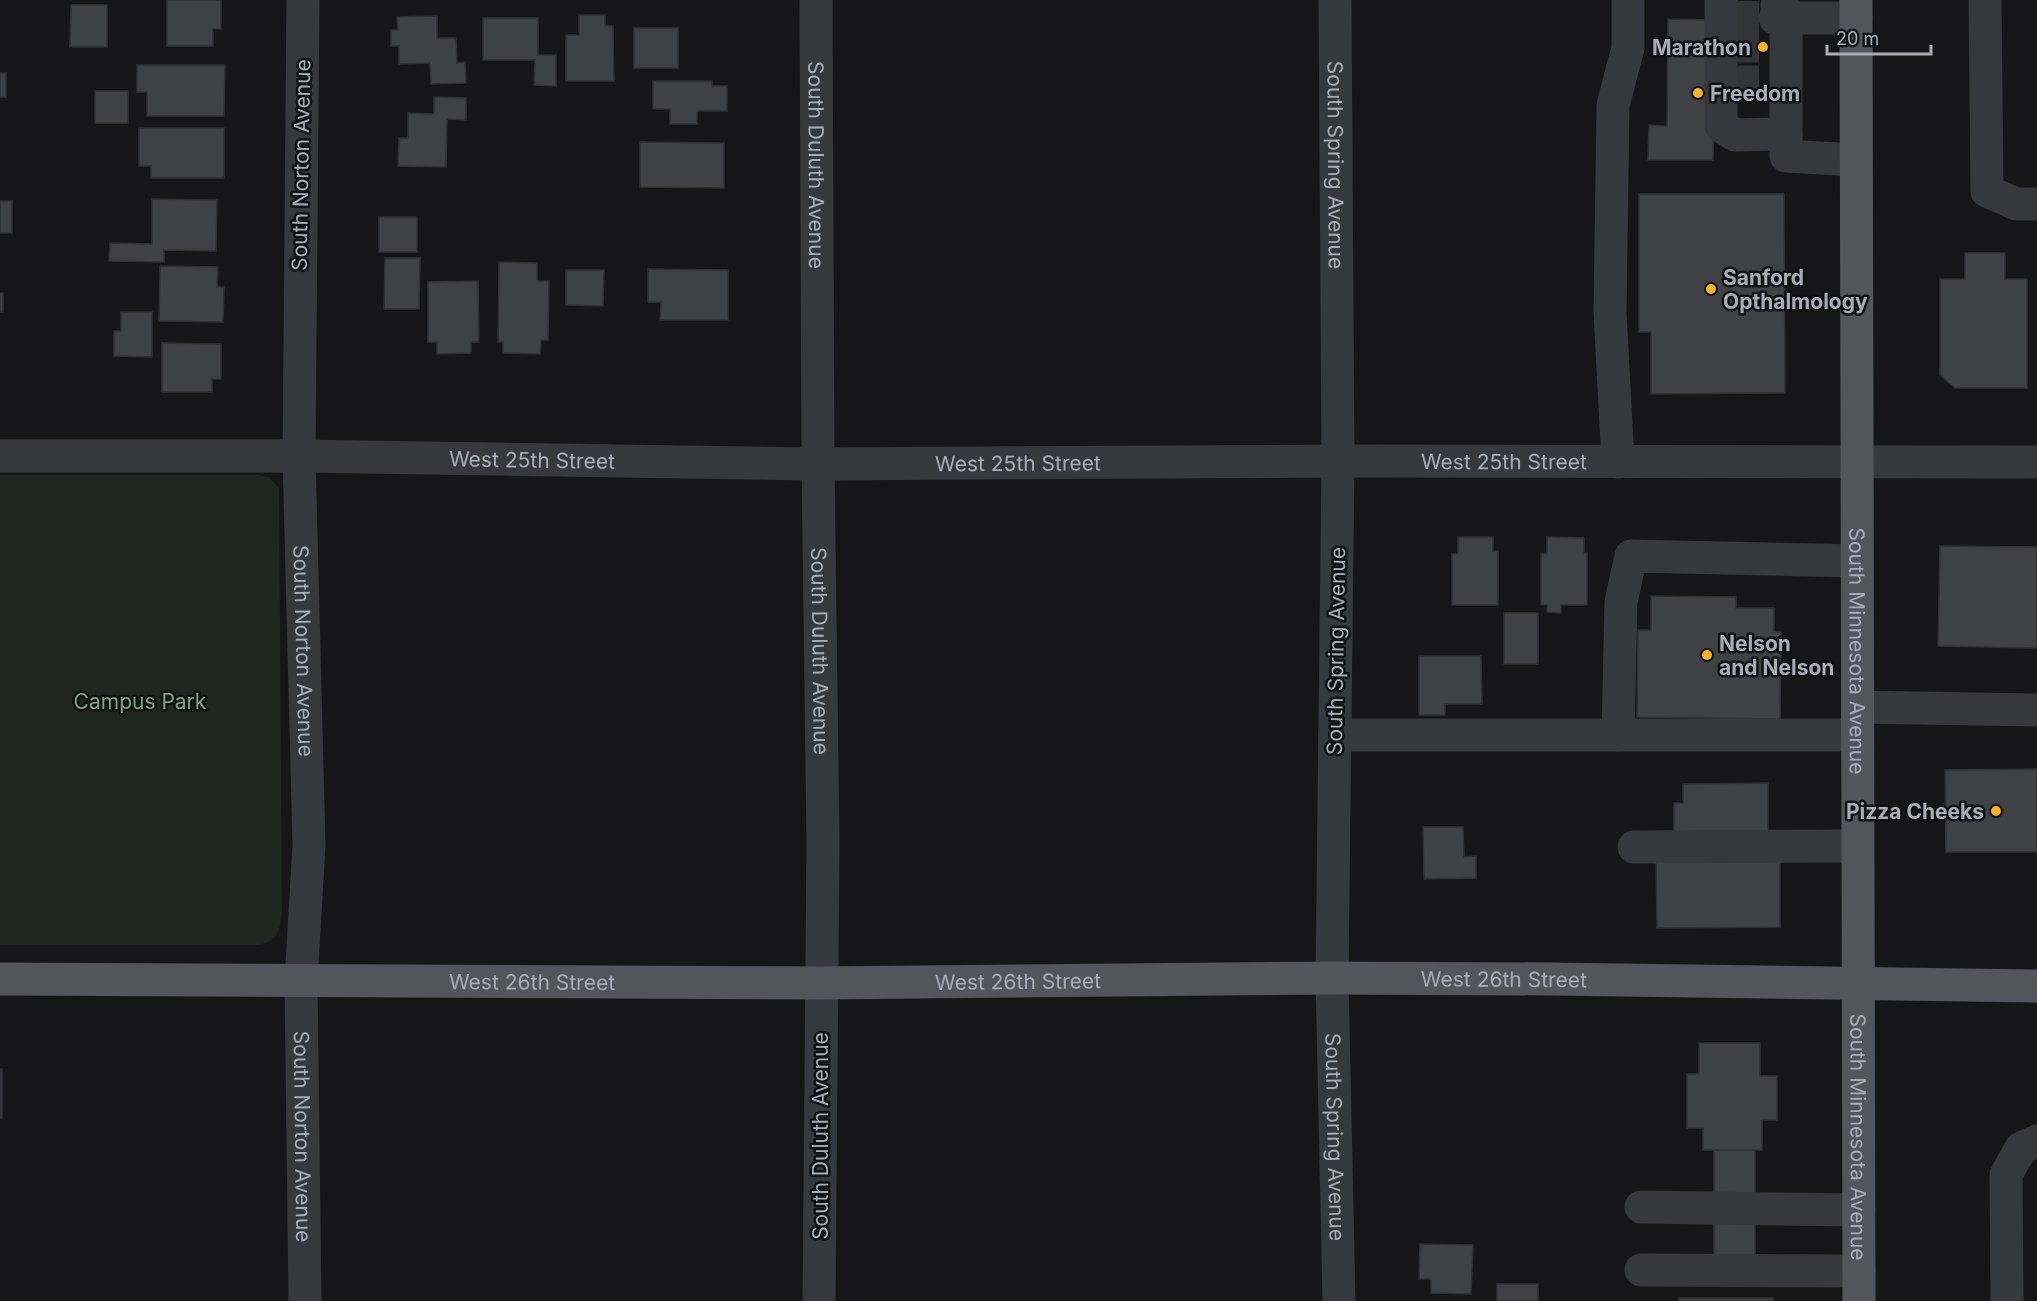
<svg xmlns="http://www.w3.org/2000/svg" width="2037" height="1301" viewBox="0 0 2037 1301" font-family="Inter,sans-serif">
  <rect width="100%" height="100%" fill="#161618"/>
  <path fill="#1e261f" d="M 0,475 L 258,475 L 269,477 L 279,488 L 282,915 C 279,934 276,942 256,945 L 0,945 Z"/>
  <path fill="#404145" stroke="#303034" stroke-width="1.5" d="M 167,0 L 221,0 L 221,29 L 213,29 L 213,46 L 167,46 Z
    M 71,5 L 107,5 L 107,47 L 70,47 Z
    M 579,15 L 605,15 L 605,26 L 613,26 L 614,81 L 566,81 L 566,35 L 579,35 Z
    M 437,16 L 437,38 L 456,38 L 457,63 L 465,62 L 466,83 L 431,84 L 430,63 L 399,64 L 399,46 L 391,46 L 391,30 L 398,30 L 397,17 Z
    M 483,18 L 538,18 L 538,55 L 556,55 L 556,86 L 534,85 L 535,60 L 483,60 Z
    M 1668,19 L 1715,20 L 1713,160 L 1648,160 L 1649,125 L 1667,126 Z
    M 634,28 L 678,28 L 678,68 L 634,68 Z
    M 137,65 L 225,65 L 224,116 L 147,116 L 147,92 L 137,92 Z
    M 0,73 L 6,73 L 6,97 L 0,97 Z
    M 653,81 L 712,81 L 712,86 L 727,86 L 727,111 L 697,111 L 697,124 L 670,124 L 670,109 L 653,109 Z
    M 95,91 L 128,91 L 128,123 L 95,123 Z
    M 434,97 L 466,98 L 466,120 L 447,119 L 446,167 L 398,166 L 399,138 L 408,138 L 408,113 L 434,114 Z
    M 139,128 L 224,128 L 224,178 L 151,178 L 151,166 L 139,166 Z
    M 640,142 L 724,143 L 724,188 L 640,187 Z
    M 1639,194 L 1784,194 L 1785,393 L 1651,394 L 1651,332 L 1639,332 Z
    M 152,199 L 217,200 L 216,251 L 164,250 L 164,262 L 109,261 L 110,243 L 152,244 Z
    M 0,201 L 12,201 L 12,233 L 0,233 Z
    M 379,217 L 417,217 L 417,252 L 379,252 Z
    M 1965,253 L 2005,253 L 2005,279 L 2027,279 L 2027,388 L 1955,388 L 1940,375 L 1940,279 L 1965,279 Z
    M 385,258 L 420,258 L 419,309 L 384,309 Z
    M 499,262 L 537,263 L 537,281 L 549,281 L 548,340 L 541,340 L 540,354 L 503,353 L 503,342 L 498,342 Z
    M 160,266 L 218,267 L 217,287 L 224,287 L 223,322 L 159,321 Z
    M 648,269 L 728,270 L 728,320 L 660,320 L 661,302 L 648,302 Z
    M 566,270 L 604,270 L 603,306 L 566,305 Z
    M 478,281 L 479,342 L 471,342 L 471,353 L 437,354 L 437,342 L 428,342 L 428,282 Z
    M 0,293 L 3,293 L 3,312 L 0,312 Z
    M 121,312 L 152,312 L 152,357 L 114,356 L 114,331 L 121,331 Z
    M 162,343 L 221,344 L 221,379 L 212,379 L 212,392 L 162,392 Z
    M 1458,537 L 1493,537 L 1493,551 L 1498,551 L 1498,605 L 1452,605 L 1452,554 L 1458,554 Z
    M 1547,537 L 1584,538 L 1584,553 L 1587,553 L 1587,605 L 1561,605 L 1561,613 L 1547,612 L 1547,605 L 1541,605 L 1541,554 L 1547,554 Z
    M 1940,546 L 2037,547 L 2037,648 L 1938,646 Z
    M 1651,596 L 1736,597 L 1736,608 L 1774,608 L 1774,632 L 1781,632 L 1780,719 L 1637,717 L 1638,630 L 1651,630 Z
    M 1504,613 L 1538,613 L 1538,664 L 1504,664 Z
    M 1419,656 L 1481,656 L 1482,704 L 1445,704 L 1445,715 L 1419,715 Z
    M 2037,769 L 2037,852 L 1946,852 L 1945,770 Z
    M 1768,783 L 1768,835 L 1674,835 L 1674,803 L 1683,803 L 1683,784 Z
    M 1423,827 L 1463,827 L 1464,857 L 1476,856 L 1476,878 L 1424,879 Z
    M 1780,855 L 1780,927 L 1657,928 L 1656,856 Z
    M 1699,1043 L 1760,1043 L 1760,1076 L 1777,1076 L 1777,1120 L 1762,1120 L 1762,1150 L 1703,1150 L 1703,1128 L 1687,1128 L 1687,1074 L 1699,1074 Z
    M 0,1069 L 2,1069 L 2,1118 L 0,1118 Z
    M 1714,1150 L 1755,1150 L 1755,1256 L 1714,1256 Z
    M 1420,1244 L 1473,1245 L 1471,1294 L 1431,1293 L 1431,1279 L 1419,1279 Z
    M 1497,1284 L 1538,1284 L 1538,1301 L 1497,1301 Z
    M 1679,1298 L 1773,1298 L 1773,1301 L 1679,1301 Z"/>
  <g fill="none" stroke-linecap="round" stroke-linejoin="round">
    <path stroke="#333438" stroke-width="33" stroke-dasharray="33 16" stroke-linecap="butt" d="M 1726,17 L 1775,18
      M 1726,46 L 1775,46
      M 1726,82 L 1777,82"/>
    <g stroke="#37383d" stroke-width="33">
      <path id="s1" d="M 303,0 L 299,456 L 309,845 L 301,981 L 305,1301"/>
      <path id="s2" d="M 816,0 L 818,464 L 823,843 L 819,1301"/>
      <path id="s3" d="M 1335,0 L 1338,461 L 1332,978 L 1339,1301"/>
      <path d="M 1721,0 L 1721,126 L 1735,135 L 1786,134"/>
      <path d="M 1985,0 L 1987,191 L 2016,204 L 2037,204"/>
      <path d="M 1777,6 L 1786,12 L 1786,156 L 1856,160"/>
      <path d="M 1775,18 L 1856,18"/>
      <path id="s4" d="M 0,456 L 299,456 L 818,464 L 1338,461 L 2037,462"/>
      <path d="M 1618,462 L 1610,312 L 1613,105 L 1628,48 L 1628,0"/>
      <path d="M 1858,707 L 2037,710"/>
      <path d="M 1335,735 L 1857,735"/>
      <path d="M 1618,735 L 1621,602 L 1631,556 L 1857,561"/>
      <path d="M 1634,847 L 1857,846"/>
      <path d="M 1641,1207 L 1859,1210"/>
      <path d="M 1641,1270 L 1859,1271"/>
      <path d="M 2007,1301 L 2006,1175 L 2021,1148 L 2037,1141"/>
    </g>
    <g stroke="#52555c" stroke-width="33">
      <path id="s5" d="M 1856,0 L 1859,1301"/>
      <path id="s6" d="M 0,979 L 821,983 L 1332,978 L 1552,979 L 2037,986"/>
    </g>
  </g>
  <g fill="#f6b230" stroke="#111113" stroke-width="2">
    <circle cx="1763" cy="47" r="6"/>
    <circle cx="1698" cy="93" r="6"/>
    <circle cx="1711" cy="289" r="6"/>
    <circle cx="1707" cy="655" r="6"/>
    <circle cx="1996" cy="811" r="6"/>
  </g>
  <g text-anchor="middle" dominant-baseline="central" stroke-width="5" stroke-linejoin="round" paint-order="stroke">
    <g font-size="21" font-weight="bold" fill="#a7acb8" stroke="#111113" text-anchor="start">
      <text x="1751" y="47" text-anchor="end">Marathon</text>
      <text x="1710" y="93">Freedom</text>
      <text x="1723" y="277">Sanford<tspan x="1723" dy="24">Opthalmology</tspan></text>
      <text x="1719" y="643">Nelson<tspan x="1719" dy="24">and Nelson</tspan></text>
      <text x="1984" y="811" text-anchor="end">Pizza Cheeks</text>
    </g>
    <g font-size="21" fill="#a7acb8" stroke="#111113">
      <text transform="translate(301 165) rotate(-89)">South Norton Avenue</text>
      <text stroke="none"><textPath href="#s2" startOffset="165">South Duluth Avenue</textPath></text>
      <text stroke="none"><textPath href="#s3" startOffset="165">South Spring Avenue</textPath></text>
      <text stroke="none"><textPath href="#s4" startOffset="532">West 25th Street</textPath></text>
      <text stroke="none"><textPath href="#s4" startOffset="1504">West 25th Street</textPath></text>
      <text stroke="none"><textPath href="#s4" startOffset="1018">West 25th Street</textPath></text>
      <text stroke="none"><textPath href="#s1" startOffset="651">South Norton Avenue</textPath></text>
      <text stroke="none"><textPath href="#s2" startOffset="651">South Duluth Avenue</textPath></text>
      <text transform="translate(1336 651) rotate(-89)">South Spring Avenue</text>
      <text stroke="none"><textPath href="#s5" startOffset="651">South Minnesota Avenue</textPath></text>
      <text stroke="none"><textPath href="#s6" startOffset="1504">West 26th Street</textPath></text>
      <text stroke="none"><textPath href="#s6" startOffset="1018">West 26th Street</textPath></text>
      <text stroke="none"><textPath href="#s6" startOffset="532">West 26th Street</textPath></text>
      <text stroke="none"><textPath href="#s1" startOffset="1137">South Norton Avenue</textPath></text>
      <text transform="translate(820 1136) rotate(-90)">South Duluth Avenue</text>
      <text stroke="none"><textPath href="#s3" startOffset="1137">South Spring Avenue</textPath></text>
      <text stroke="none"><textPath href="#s5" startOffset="1137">South Minnesota Avenue</textPath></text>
    </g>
    <g font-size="21" fill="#7ea380" stroke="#111113">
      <text x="140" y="701">Campus Park</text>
    </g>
  </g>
  <path d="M1827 45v9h104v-9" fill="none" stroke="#a7acb8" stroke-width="3"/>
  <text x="1836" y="45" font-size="18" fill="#a7acb8" stroke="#111113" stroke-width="4.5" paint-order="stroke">20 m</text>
</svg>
